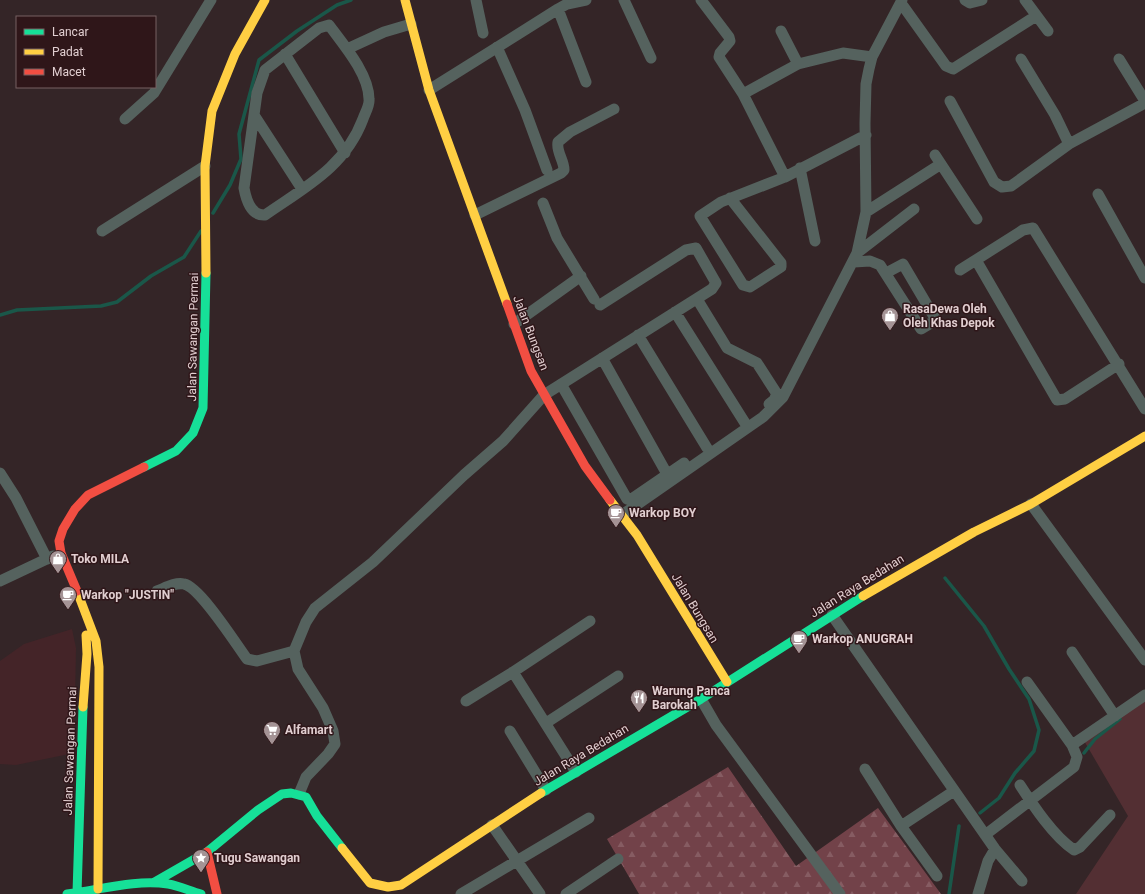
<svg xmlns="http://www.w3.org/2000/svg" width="1145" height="894" viewBox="0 0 1145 894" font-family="Roboto,sans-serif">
  <defs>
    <pattern id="forest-firs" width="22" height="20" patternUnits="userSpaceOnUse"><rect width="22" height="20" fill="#724249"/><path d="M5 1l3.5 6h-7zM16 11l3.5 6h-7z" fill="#865c62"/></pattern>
  </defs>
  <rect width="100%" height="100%" fill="#342527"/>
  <path fill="#442428" d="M 72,629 L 76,648 L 74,753 L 16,765 L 0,764 L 0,661 L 24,644 Z"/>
  <path fill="#532f33" d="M 1145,691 L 1145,894 L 1076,894 L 1128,816 L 1083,739 Z"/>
  <path fill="url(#forest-firs)" d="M 728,767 L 796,866 L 878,808 L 941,894 L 639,894 L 607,839 Z"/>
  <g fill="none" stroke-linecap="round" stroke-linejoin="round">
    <path stroke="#1a5749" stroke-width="3.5" d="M 213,213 L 230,185 L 241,159 L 239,134 L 259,60 L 297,31 L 337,5 L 351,0
      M 0,315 L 17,310 L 101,306 L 117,302 L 151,276 L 184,257 L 201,231
      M 945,578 L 984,626 L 1009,669 L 1029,699 L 1039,730 L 1034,751 L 1015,773 L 999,798 L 980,813
      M 1084,753 L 1095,739 L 1120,719
      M 949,894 L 959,826"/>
    <path stroke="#55625e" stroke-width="11" d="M 476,0 L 483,33
      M 624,0 L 651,58
      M 701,0 L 729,37 L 730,41 L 720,53 L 719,57 L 743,94
      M 965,0 L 970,3 L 982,0
      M 1025,0 L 1048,31
      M 901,3 L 946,66 L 953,69 L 1036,16
      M 558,9 L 586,82
      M 329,25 C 343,44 369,74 369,99 C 370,105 365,113 363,119 C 345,167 305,187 265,215 C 251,216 246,199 244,188 L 257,93 L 265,70 L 319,28 Z
      M 781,31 L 798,64
      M 497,47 L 525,110 L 547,170
      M 347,49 L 384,32 L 411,24
      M 285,54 L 345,153
      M 1021,59 L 1055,115 L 1069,144 L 1145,103
      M 1119,59 L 1145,101
      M 429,90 L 558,9 L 567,4 L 586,0
      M 950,101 L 994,182 L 1002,187 L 1011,186 L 1069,144
      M 254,115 L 302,189
      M 125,119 L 154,93 L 211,0
      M 935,155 L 977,219
      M 800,168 L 815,241
      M 785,177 L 743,94 L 798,64 L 843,53 L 872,57
      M 1098,194 L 1145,278
      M 730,198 L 781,263 L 781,267 L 750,287 L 743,285 L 700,216 L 721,202 L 785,177 L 866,135
      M 543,203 L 557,238 L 594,299
      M 866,212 L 941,164
      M 475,215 L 561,173 L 564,170 C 564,160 556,152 558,142 L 570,132 L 614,109
      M 102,231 L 205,166
      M 857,253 L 914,209
      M 976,260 L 1057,400 L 1065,399 L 1119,364
      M 854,262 L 870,261 L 880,265 L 921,329 L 936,320 L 903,264 L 886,273
      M 960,270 L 1023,230 L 1033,228 L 1145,409
      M 697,299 L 727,348 L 757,363 L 777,394 L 774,400 L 769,404
      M 675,312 L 745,423
      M 514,324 L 581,276
      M 638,335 L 707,448
      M 602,358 L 667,474
      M 561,384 L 627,499 L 630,500 L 684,463
      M 0,473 L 16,498 L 47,559
      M 1031,504 L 1145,660
      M 622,515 L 763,417 L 783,397 L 857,253 L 866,212 L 865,123 L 866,84 L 869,69 L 872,57 L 902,0
      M 0,581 L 53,556
      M 157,591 C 165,588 175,582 184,584 C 200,587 236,644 247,659 L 257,661 L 294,651
      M 832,615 L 995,849 L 1022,881
      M 1072,652 L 1115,716
      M 701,699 L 716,725 L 840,894
      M 466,701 L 513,672
      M 546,723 L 618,676
      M 510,731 L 546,790
      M 1072,745 L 1145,695
      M 865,769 L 901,826 L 937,876
      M 576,772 L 513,672 L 590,621
      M 1020,785 C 1033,805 1053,836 1074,850 L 1080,847 L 1110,815
      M 299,794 L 306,777 L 328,754 L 335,744 L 333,731 L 323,708 L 298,669 L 294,651 L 306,622 L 315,608 L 373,562 L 464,475 L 503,441 L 544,395 L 712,289 L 716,283 L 696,248 L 686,250 L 600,305
      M 492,825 L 540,894
      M 901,826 L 954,791
      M 985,835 L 1074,767 L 1077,757 L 1072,745 L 1027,682
      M 461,894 L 589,818
      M 566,894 L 618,859
      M 978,894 L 988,861 L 995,849"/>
    <path stroke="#16e098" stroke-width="9" d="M 144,467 L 176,451 L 193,433 L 203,408 L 206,273
      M 541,793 L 701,699 L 863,596
      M 153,883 L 207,852 L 258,810 L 282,794 L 291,793 L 306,797 L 317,816 L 342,848
      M 77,893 L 83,707
      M 67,894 C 100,890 135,879 168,884 C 180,886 190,891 201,894"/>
    <path stroke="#ffcf43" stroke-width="9" d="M 405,0 L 429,90 L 507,304
      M 206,273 L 205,166 L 212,111 L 235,54 L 265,0
      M 610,500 L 637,535 L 727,682
      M 77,591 L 96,641 L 99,667 L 98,889
      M 863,596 L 974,532 L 1031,504 L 1145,436
      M 83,707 L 87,654 L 86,635
      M 342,848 L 370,883 L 388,887 L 401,885 L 541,793"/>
    <path stroke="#f24e42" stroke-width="9" d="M 507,304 L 531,371 L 585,466 L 610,500
      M 77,591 L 61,553 L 59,541 L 63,529 L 75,509 L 88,495 L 144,467
      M 207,852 L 217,894"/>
  </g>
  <defs>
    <symbol id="shop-pin" viewBox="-11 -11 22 30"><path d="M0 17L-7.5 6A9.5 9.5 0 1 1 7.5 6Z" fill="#a49395" stroke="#2f1619"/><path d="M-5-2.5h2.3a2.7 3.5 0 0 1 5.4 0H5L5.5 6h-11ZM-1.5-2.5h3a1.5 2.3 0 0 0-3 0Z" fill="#fff"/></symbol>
    <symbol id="cafe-pin" viewBox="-11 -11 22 30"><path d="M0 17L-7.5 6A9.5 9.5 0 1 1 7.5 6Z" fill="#a49395" stroke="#2f1619"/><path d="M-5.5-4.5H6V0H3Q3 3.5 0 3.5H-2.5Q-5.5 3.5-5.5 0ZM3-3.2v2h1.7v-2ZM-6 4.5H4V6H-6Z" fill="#fff"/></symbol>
    <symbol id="restaurant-pin" viewBox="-11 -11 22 30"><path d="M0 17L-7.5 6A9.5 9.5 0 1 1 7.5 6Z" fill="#a49395" stroke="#2f1619"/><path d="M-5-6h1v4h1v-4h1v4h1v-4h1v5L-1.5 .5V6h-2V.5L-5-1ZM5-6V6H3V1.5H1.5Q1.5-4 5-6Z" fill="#fff"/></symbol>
    <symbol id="supermarket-pin" viewBox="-11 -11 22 30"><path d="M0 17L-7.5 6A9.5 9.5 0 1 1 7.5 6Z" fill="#a49395" stroke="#2f1619"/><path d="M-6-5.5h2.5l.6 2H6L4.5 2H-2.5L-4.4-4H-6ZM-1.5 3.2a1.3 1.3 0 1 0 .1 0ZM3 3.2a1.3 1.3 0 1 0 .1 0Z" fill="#fff"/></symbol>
    <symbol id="sight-pin" viewBox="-11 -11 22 30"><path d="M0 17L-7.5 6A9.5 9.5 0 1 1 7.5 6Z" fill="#a49395" stroke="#2f1619"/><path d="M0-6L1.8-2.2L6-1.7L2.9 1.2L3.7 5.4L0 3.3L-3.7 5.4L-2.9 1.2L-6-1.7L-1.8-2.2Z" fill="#fff"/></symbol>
  </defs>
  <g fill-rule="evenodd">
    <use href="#shop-pin" x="880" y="306" width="20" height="27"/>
    <use href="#cafe-pin" x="606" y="503" width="20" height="27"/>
    <use href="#shop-pin" x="48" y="549" width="20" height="27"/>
    <use href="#cafe-pin" x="58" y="585" width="20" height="27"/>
    <use href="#cafe-pin" x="789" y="629" width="20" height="27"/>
    <use href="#restaurant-pin" x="629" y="688" width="20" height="27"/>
    <use href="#supermarket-pin" x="262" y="720" width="20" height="27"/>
    <use href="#sight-pin" x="191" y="848" width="20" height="27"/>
  </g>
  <g text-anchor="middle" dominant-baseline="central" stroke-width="3" stroke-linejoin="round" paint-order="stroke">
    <g font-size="12" font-weight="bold" fill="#e1ced0" stroke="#2f1619" text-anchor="start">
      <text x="903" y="309">RasaDewa Oleh<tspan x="903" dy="14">Oleh Khas Depok</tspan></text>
      <text x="629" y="513">Warkop BOY</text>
      <text x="71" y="559">Toko MILA</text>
      <text x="81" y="595">Warkop "JUSTIN"</text>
      <text x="812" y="639">Warkop ANUGRAH</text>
      <text x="652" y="691">Warung Panca<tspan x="652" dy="14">Barokah</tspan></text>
      <text x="285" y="730">Alfamart</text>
      <text x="214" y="858">Tugu Sawangan</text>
    </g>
    <g font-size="12" fill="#e1ced0" stroke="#2f1619">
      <text transform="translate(531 333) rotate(69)">Jalan Bungsan</text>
      <text transform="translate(193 337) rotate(-89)">Jalan Sawangan Permai</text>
      <text transform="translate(857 586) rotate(-32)">Jalan Raya Bedahan</text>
      <text transform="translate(695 608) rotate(59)">Jalan Bungsan</text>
      <text transform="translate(70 751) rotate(-88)">Jalan Sawangan Permai</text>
      <text transform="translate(581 755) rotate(-31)">Jalan Raya Bedahan</text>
    </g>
  </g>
  <rect x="16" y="16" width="140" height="72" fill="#2f1619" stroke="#766062"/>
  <rect x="24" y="29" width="20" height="6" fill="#16e098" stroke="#766062"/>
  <text x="52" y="36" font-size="12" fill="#e1ced0">Lancar</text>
  <rect x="24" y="49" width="20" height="6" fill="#ffcf43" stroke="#766062"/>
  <text x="52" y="56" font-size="12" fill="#e1ced0">Padat</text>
  <rect x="24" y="69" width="20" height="6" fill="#f24e42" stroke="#766062"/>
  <text x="52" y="76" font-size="12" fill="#e1ced0">Macet</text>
</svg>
